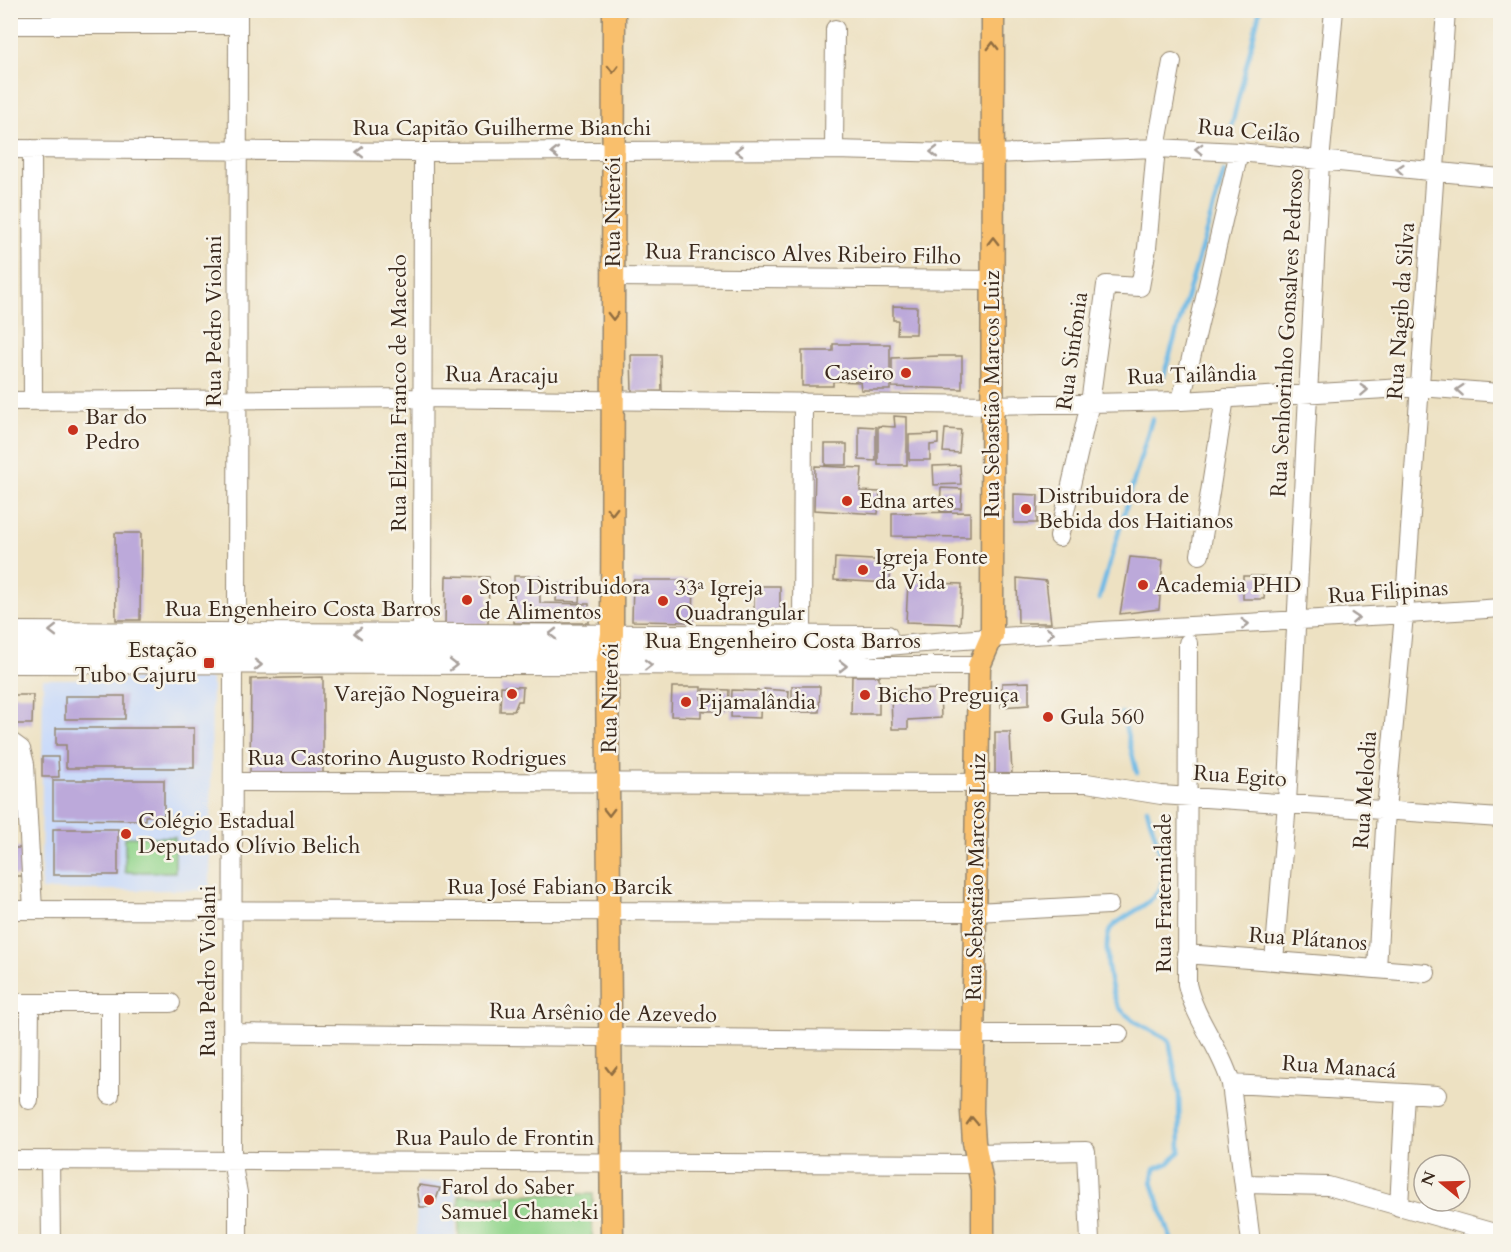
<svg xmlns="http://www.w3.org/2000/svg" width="1511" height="1252" viewBox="0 0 1511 1252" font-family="Cardo,serif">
  <rect width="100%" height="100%" fill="#f7f3e8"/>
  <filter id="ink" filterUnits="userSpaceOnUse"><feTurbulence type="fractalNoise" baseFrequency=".0167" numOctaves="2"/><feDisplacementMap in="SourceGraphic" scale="12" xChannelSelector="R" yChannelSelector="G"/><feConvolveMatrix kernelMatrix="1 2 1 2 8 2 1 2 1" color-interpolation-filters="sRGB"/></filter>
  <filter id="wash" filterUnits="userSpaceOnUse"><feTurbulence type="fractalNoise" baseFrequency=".008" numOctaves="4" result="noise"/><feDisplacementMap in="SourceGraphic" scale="24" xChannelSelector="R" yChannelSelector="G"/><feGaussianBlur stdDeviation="1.35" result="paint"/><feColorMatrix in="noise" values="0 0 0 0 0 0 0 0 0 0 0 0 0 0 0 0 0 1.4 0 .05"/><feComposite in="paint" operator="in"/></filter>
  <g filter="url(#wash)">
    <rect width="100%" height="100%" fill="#ede1c2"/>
    <path fill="#cbdbf9" d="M 43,679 L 212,679 L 210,890 L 41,890 Z
      M 457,1182 L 456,1241 L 416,1242 L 417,1183 Z"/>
    <path fill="#93d68d" stroke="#678056" stroke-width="1.5" d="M 125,837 L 175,837 L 175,872 L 125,872 Z
      M 593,1194 L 592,1241 L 459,1241 L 459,1195 Z"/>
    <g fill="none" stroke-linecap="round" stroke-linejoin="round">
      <path stroke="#6cb9e6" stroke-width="4.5" d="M 1229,136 L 1260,10
        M 1162,381 L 1224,172
        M 1099,599 L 1152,419
        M 1122,713 L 1137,773
        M 1147,809 C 1152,828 1168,867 1161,886 C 1154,904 1126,914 1112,927 C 1101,938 1110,995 1119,1007 C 1130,1022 1154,1031 1169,1040 L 1179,1093 L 1180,1151 L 1169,1163 L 1155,1169 L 1152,1182 L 1172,1242"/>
    </g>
    <g id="blocks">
      <path fill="#bca9da" d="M 893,306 L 917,307 L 916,334 L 897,334 L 898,320 L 893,320 Z
        M 833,344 L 890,344 L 890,390 L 861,390 L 860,382 L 833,381 L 833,386 L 802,386 L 802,351 L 833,351 Z
        M 631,355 L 661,355 L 662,391 L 632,392 Z
        M 939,356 L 962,356 L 962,389 L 892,387 L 892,358 Z
        M 894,416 L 907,417 L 907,465 L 878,465 L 878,426 L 895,427 Z
        M 859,426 L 876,427 L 876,461 L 859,460 Z
        M 945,429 L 961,430 L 959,453 L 943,452 Z
        M 938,434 L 938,444 L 930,445 L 930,460 L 909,460 L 909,435 Z
        M 825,444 L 847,444 L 847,465 L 825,465 Z
        M 960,465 L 961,484 L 934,485 L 933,466 Z
        M 815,466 L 862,468 L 860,491 L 880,492 L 878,514 L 814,510 Z
        M 941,488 L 962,489 L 961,508 L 951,508 L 951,512 L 940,511 Z
        M 1014,494 L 1038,495 L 1037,523 L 1014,523 Z
        M 970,512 L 970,537 L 892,536 L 892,513 Z
        M 115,533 L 141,533 L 140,620 L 116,620 Z
        M 1130,557 L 1163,560 L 1159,609 L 1120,614 Z
        M 835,558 L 891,561 L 890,583 L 834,580 Z
        M 446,576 L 489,577 L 488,624 L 445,624 Z
        M 514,576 L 540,576 L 540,603 L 589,604 L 589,623 L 514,623 Z
        M 1243,576 L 1266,576 L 1264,599 L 1243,599 Z
        M 1017,578 L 1046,581 L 1051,623 L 1018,623 Z
        M 633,580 L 694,580 L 693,622 L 632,621 Z
        M 908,582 L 962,584 L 960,624 L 906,622 Z
        M 557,584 L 581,585 L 580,602 L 556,601 Z
        M 754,586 L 780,586 L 780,617 L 754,617 Z
        M 852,676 L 879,676 L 879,714 L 851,714 Z
        M 323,677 L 323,775 L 250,773 L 251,679 Z
        M 1029,682 L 1029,705 L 1001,707 L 1002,683 Z
        M 501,686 L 523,687 L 522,701 L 518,701 L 514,711 L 500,711 Z
        M 792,686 L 820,686 L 819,712 L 792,712 Z
        M 672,687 L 701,687 L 701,717 L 671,716 Z
        M 703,689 L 729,690 L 728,711 L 703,711 Z
        M 764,689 L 789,691 L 788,710 L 762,708 Z
        M 940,689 L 941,718 L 908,720 L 908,729 L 892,729 L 891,691 Z
        M 732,690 L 761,691 L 760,718 L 731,717 Z
        M 10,695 L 33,695 L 32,724 L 10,724 Z
        M 65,696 L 125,696 L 125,719 L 65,719 Z
        M 56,728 L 194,728 L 194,768 L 66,768 L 66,745 L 56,745 Z
        M 995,732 L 1010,732 L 1012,775 L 995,775 Z
        M 42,757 L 58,757 L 59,777 L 42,777 Z
        M 53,780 L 164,780 L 164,815 L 145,816 L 145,820 L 53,819 Z
        M 53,829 L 118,829 L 118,875 L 53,875 Z
        M 10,848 L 23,848 L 22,876 L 10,876 Z
        M 419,1185 L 440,1188 L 435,1203 L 428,1207 L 420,1207 L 417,1188 Z"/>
    </g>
  </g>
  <g filter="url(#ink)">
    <use href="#blocks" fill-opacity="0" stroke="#948670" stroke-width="1.5"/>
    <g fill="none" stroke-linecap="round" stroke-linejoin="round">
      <defs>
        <path id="minor" d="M 10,25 L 238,25
          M 10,149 L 423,152 L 834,150 L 993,154 L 1156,148 L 1239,152 L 1500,178
          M 32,149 L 33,401
          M 834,150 L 835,29
          M 613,277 L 993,280
          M 10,401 L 423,398 L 992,405 L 1181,401 L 1420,387 L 1500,393
          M 1181,401 L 1239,152
          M 1059,537 L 1090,403 L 1106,285 L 1140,287 L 1147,248 L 1156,148 L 1172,62
          M 1200,555 L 1225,398
          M 10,631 L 888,635
          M 237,632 L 238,10
          M 422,633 L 423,152
          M 802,635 L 803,402
          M 1188,643 L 1187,984 C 1195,1020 1221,1048 1231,1084 L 1251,1242
          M 10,647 L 854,649 C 1069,629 1285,623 1500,608
          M 10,664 L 979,666
          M 233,664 L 232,1161 L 238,1193 L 238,1242
          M 10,741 L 21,749 L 25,764 L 33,910
          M 233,782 L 1087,783 L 1161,795 L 1500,818
          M 10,910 L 975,912 L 1109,905
          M 1186,954 L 1426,973
          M 1274,961 L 1287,803 L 1320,162 L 1334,10
          M 1377,969 L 1386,810 L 1404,615 L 1446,10
          M 10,1003 L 171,1003
          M 232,1033 L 973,1041
          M 973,1034 L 1119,1034
          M 1231,1084 L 1405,1093 L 1399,1207
          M 1405,1093 L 1437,1095
          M 110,1095 L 110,1003
          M 29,1100 L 30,1003
          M 976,1153 L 1086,1151 L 1090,1242
          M 10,1160 L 979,1164
          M 50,1160 L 51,1242
          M 1244,1184 L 1328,1186 L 1491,1232 L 1500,1239"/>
        <path id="major" d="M 612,1242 L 607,665 L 612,634 L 614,10
          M 983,1242 L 983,1189 L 974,1142 L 972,1112 L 979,666 L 992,636 L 993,10"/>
      </defs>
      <use href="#minor" stroke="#948670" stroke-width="20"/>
      <use href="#major" stroke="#948670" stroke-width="25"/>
      <use href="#minor" stroke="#fff" stroke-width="18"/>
      <use href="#major" stroke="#f9bf6c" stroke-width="22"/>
    </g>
    <defs><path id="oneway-chevron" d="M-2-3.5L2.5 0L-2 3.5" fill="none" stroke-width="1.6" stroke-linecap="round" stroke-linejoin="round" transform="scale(1.5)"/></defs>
    <g stroke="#906d41">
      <use href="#oneway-chevron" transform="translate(993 46) rotate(-90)"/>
      <use href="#oneway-chevron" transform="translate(613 69) rotate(90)"/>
      <use href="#oneway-chevron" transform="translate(993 241) rotate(-90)"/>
      <use href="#oneway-chevron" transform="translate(613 316) rotate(90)"/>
      <use href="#oneway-chevron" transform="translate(612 511) rotate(90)"/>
      <use href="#oneway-chevron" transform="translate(609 812) rotate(89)"/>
      <use href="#oneway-chevron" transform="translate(611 1070) rotate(90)"/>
      <use href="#oneway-chevron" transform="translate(972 1121) rotate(-92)"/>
    </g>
    <g stroke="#a79f9a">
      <use href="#oneway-chevron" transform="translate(1199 149) rotate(-178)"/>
      <use href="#oneway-chevron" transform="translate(739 151) rotate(179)"/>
      <use href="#oneway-chevron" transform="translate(360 152) rotate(-179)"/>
      <use href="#oneway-chevron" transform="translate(934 152) rotate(-179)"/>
      <use href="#oneway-chevron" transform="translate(555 153) rotate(-180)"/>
      <use href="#oneway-chevron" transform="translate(1400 169) rotate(-175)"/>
      <use href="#oneway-chevron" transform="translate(1364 390) rotate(-3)"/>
      <use href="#oneway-chevron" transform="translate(1460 390) rotate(-176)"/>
      <use href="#oneway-chevron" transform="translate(1355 618) rotate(-4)"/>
      <use href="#oneway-chevron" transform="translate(1245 624) rotate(-3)"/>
      <use href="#oneway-chevron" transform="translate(53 631) rotate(-180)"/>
      <use href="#oneway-chevron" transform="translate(358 633) rotate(-180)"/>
      <use href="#oneway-chevron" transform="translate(1050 633) rotate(-3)"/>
      <use href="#oneway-chevron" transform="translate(553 634) rotate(-180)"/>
      <use href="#oneway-chevron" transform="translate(258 665)"/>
      <use href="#oneway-chevron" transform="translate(453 665)"/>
      <use href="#oneway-chevron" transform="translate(648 665)"/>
      <use href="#oneway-chevron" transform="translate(843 666)"/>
    </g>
  </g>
  <g fill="#c8321e" stroke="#f7f3e8" stroke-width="2">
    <circle cx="906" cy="373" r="6"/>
    <circle cx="73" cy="430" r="6"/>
    <circle cx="847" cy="501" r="6"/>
    <circle cx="1026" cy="509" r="6"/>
    <circle cx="863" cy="570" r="6"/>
    <circle cx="1143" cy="585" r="6"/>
    <circle cx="467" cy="600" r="6"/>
    <circle cx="663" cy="601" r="6"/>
    <rect x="203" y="657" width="12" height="12" rx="3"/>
    <circle cx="512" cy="694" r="6"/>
    <circle cx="865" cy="695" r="6"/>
    <circle cx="686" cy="702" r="6"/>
    <circle cx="1048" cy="717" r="6"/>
    <circle cx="126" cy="834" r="6"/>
    <circle cx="429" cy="1200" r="6"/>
  </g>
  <g text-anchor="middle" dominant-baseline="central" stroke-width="5" stroke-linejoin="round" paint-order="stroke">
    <g font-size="22" fill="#3b2a1e" stroke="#f7f3e8">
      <text x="502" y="128">Rua Capitão Guilherme Bianchi</text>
      <text transform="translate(1249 131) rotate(5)">Rua Ceilão</text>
      <text transform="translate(613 212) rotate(-90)">Rua Niterói</text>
      <text transform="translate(803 254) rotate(1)">Rua Francisco Alves Ribeiro Filho</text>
      <text transform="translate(1401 311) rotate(-86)">Rua Nagib da Silva</text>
      <text transform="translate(214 321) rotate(-90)">Rua Pedro Violani</text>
      <text transform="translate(1287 333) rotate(-87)">Rua Senhorinho Gonsalves Pedroso</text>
      <text transform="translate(1072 351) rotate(-82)">Rua Sinfonia</text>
      <text transform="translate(502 375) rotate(1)">Rua Aracaju</text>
      <text transform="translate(1192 375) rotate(-2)">Rua Tailândia</text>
      <text transform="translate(399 393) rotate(-90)">Rua Elzina Franco de Macedo</text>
      <text transform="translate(992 394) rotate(-90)">Rua Sebastião Marcos Luiz</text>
      <text transform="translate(1388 592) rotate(-4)">Rua Filipinas</text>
      <text x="303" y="609">Rua Engenheiro Costa Barros</text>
      <text x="783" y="641">Rua Engenheiro Costa Barros</text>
      <text transform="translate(610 698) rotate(-89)">Rua Niterói</text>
      <text x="407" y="758">Rua Castorino Augusto Rodrigues</text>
      <text transform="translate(1240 776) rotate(4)">Rua Egito</text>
      <text transform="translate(1365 790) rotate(-86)">Rua Melodia</text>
      <text transform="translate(976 877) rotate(-89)">Rua Sebastião Marcos Luiz</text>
      <text x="560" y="887">Rua José Fabiano Barcik</text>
      <text transform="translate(1164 893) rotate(-90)">Rua Fraternidade</text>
      <text transform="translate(1308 939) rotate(4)">Rua Plátanos</text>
      <text transform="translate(208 971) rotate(-90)">Rua Pedro Violani</text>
      <text transform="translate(603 1013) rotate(1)">Rua Arsênio de Azevedo</text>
      <text transform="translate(1339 1067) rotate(4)">Rua Manacá</text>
      <text x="495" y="1138">Rua Paulo de Frontin</text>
    </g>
    <g font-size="22" fill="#3b2a1e" stroke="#f7f3e8" text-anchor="start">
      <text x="894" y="373" text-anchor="end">Caseiro</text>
      <text x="85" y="417">Bar do<tspan x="85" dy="25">Pedro</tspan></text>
      <text x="1038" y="496">Distribuidora de<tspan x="1038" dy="25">Bebida dos Haitianos</tspan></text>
      <text x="859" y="501">Edna artes</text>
      <text x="875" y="557">Igreja Fonte<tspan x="875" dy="25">da Vida</tspan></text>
      <text x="1155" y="585">Academia PHD</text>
      <text x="479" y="587">Stop Distribuidora<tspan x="479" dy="25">de Alimentos</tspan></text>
      <text x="675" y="588">33ª Igreja<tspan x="675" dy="25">Quadrangular</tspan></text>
      <text x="197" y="650" text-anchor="end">Estação<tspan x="197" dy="25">Tubo Cajuru</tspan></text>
      <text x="500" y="694" text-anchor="end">Varejão Nogueira</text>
      <text x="877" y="695">Bicho Preguiça</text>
      <text x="698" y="702">Pijamalândia</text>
      <text x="1060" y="717">Gula 560</text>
      <text x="138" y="821">Colégio Estadual<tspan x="138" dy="25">Deputado Olívio Belich</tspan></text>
      <text x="441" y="1187">Farol do Saber<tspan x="441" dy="25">Samuel Chameki</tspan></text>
    </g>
  </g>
  <rect width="1511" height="1252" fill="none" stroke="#f7f3e8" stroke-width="36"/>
  <g transform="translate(1442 1183) rotate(289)"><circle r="28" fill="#f7f3e8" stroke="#aca397" stroke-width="1.5"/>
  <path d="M0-4.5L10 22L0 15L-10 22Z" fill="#c8321e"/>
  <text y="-9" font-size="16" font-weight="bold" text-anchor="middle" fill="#3b2a1e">N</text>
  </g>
</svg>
